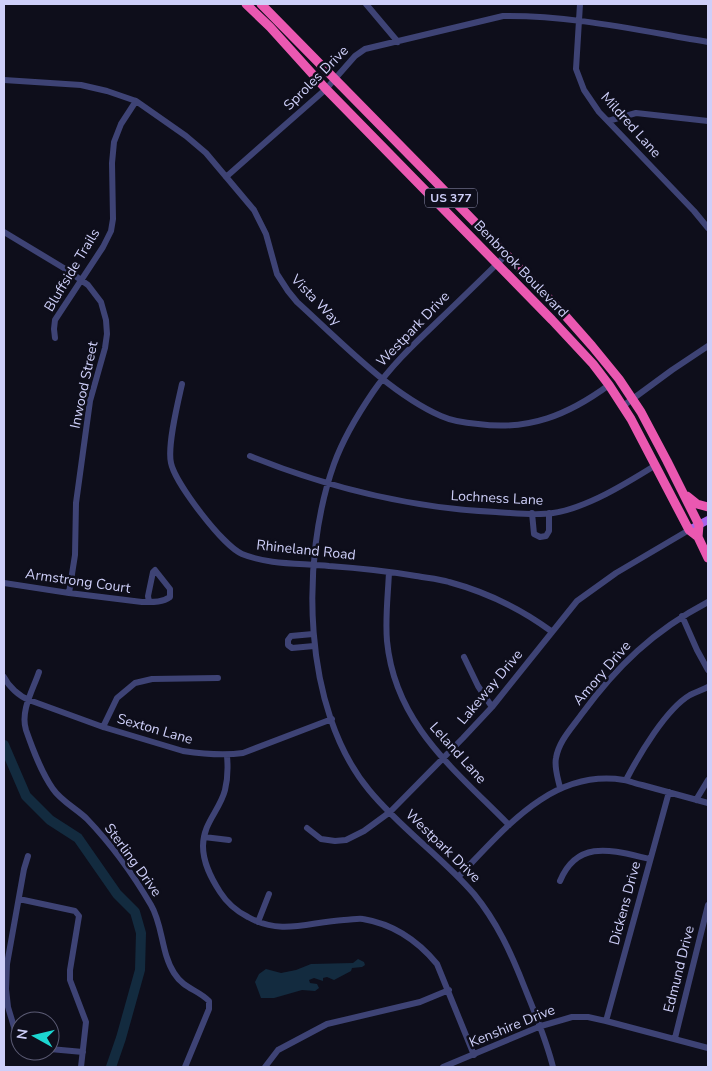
<svg xmlns="http://www.w3.org/2000/svg" width="712" height="1071" viewBox="0 0 712 1071" font-family="'Nunito Sans',sans-serif">
  <rect width="100%" height="100%" fill="#0e0e1b"/>
  <path fill="#132b3f" d="M 358,959 L 364,962 L 365,965 L 362,967 L 352,968 L 351,971 L 334,980 L 327,977 L 323,978 L 323,981 L 314,978 L 309,980 L 310,983 L 317,984 L 319,988 L 315,991 L 302,990 L 274,998 L 261,998 L 255,982 L 259,974 L 266,969 L 281,973 L 296,970 L 311,964 L 353,963 Z"/>
  <g fill="none" stroke-linecap="round" stroke-linejoin="round">
    <path stroke="#132b3f" stroke-width="10" d="M 4,745 L 26,796 L 50,820 L 78,838 L 117,894 L 135,912 L 141,933 L 140,970 L 121,1038 L 111,1067"/>
    <path stroke="#3e4375" stroke-width="6" d="M 366,4 L 398,42
      M 580,4 L 576,69 L 584,90 L 599,112 L 694,211 L 708,228
      M 4,80 L 81,85 L 107,91 L 136,101 L 186,136 L 206,153 L 254,210 L 266,234 L 277,274 L 288,291 L 297,302 C 339,340 389,393 441,416 C 452,421 465,423 478,424 C 529,431 568,415 609,385
      M 608,121 L 636,113 L 708,121
      M 226,177 L 326,89 L 355,56 L 365,49 L 503,16 C 571,15 641,31 708,42
      M 4,232 L 67,270 L 88,285 L 101,302 L 106,320 L 107,334 L 105,348 L 90,401 L 76,503 L 75,555 L 69,593
      M 506,255 C 482,279 458,302 434,325 C 412,346 390,367 373,392 C 358,414 343,439 334,464 C 300,559 302,709 369,790 C 400,828 442,857 474,894 C 497,922 511,953 524,986 C 535,1013 546,1039 553,1067
      M 55,338 L 54,329 L 55,320 L 103,247 L 111,231 L 113,219 L 112,163 L 114,142 L 121,124 L 136,101
      M 182,384 C 178,402 167,446 171,463 C 175,483 223,546 242,554 C 269,565 301,563 329,566 C 358,568 387,571 416,576 C 427,578 439,579 449,582 C 486,592 521,609 551,631
      M 623,406 L 672,370 L 708,346
      M 250,456 C 329,488 411,508 496,512 C 515,513 535,516 553,513 C 587,508 627,483 656,465
      M 532,513 L 534,534 L 540,537 L 546,536 L 549,531 L 549,513
      M 389,572 C 388,595 385,618 387,641 C 395,724 454,769 509,825
      M 4,583 L 69,593 L 142,602 C 151,602 162,603 170,597 L 170,589 L 155,570 L 153,572 L 148,596 L 149,602
      M 682,616 L 697,650 L 708,670
      M 313,634 L 291,636 L 288,640 L 288,645 L 292,648 L 314,646
      M 464,657 L 478,686 L 492,707
      M 39,672 C 33,690 20,711 26,730 C 33,750 41,772 53,789 C 61,801 77,809 87,819 C 110,843 134,876 151,905 C 163,925 161,953 174,973 C 184,989 197,989 209,1001 L 209,1009 L 185,1067
      M 4,677 C 9,687 19,696 29,700 L 103,727 L 183,751 C 203,754 223,756 243,753 L 332,719
      M 103,727 L 117,698 L 135,683 L 152,679 L 218,678
      M 227,756 C 228,767 228,778 225,790 C 220,810 203,823 203,846 C 203,863 211,878 220,892 C 227,903 236,911 248,917 C 282,936 308,922 344,920 C 351,920 358,918 363,919 C 393,924 418,941 437,964 L 474,1055
      M 626,780 C 639,755 666,709 690,695 C 696,692 702,690 708,687
      M 560,788 C 558,778 554,768 556,758 C 559,741 571,729 581,715 C 617,666 653,631 708,602
      M 696,800 L 708,780
      M 307,828 L 321,839 L 335,841 L 346,840 L 364,831 L 390,812 L 463,738 L 492,707 L 577,601 L 616,573 L 689,530
      M 204,837 L 229,840
      M 458,877 C 503,831 551,768 624,780 C 630,781 636,784 642,785 C 664,791 686,797 708,803
      M 560,881 C 578,838 614,851 650,859
      M 19,899 L 75,911 L 79,916 L 70,970 L 70,980 L 86,1022 L 81,1067
      M 258,922 L 269,894
      M 606,1021 L 669,792
      M 675,1038 L 708,905
      M 20,1040 L 17,1037 L 8,1007 L 6,989 L 7,964 L 24,869 L 28,856
      M 50,1049 L 83,1052
      M 265,1067 L 278,1050 L 327,1024 L 420,1002 L 449,990
      M 443,1067 L 541,1026 L 572,1017 L 588,1017 L 606,1021 L 708,1048"/>
    <path stroke="#a663eb" stroke-width="8" d="M 689,530 L 708,520"/>
    <path stroke="#ea58b1" stroke-width="9" d="M 246,4 L 270,27 L 326,89 L 552,320 L 593,364 L 609,385 L 631,419 L 689,530 L 698,537 L 708,558
      M 261,4 L 434,180 L 562,312 L 592,346 L 619,379 L 641,412 L 667,461 L 699,525 L 698,537
      M 687,496 L 697,504 L 708,507"/>
  </g>
  <g text-anchor="middle" dominant-baseline="central" stroke-width="5" stroke-linejoin="round" paint-order="stroke">
    <rect fill="#0e0e1b" stroke="#9495b6" stroke-width="1" x="425" y="188.5" width="52" height="19" rx="4"/>
    <g font-size="12" font-weight="bold" fill="#cecff9">
      <text x="451" y="198">US 377</text>
    </g>
    <g font-size="14" fill="#cecff9" stroke="#0e0e1b">
      <text transform="translate(316 78) rotate(-45)">Sproles Drive</text>
      <text transform="translate(631 125) rotate(48)">Mildred Lane</text>
      <text transform="translate(521 269) rotate(46)">Benbrook Boulevard</text>
      <text transform="translate(72 270) rotate(-59)">Bluffside Trails</text>
      <text transform="translate(316 300) rotate(46)">Vista Way</text>
      <text transform="translate(413 329) rotate(-46)">Westpark Drive</text>
      <text transform="translate(84 385) rotate(-78)">Inwood Street</text>
      <text transform="translate(497 498) rotate(3)">Lochness Lane</text>
      <text transform="translate(306 550) rotate(6)">Rhineland Road</text>
      <text transform="translate(78 581) rotate(8)">Armstrong Court</text>
      <text transform="translate(602 673) rotate(-49)">Amory Drive</text>
      <text transform="translate(490 687) rotate(-50)">Lakeway Drive</text>
      <text transform="translate(155 729) rotate(16)">Sexton Lane</text>
      <text transform="translate(458 753) rotate(48)">Leland Lane</text>
      <text transform="translate(443 846) rotate(44)">Westpark Drive</text>
      <text transform="translate(133 860) rotate(54)">Sterling Drive</text>
      <text transform="translate(625 903) rotate(-75)">Dickens Drive</text>
      <text transform="translate(679 969) rotate(-76)">Edmund Drive</text>
      <text transform="translate(512 1026) rotate(-22)">Kenshire Drive</text>
    </g>
  </g>
  <rect width="712" height="1071" fill="none" stroke="#cecff9" stroke-width="10"/>
  <g transform="translate(35 1036) rotate(278)"><circle r="24" fill="#0e0e1b" stroke="#5b5b74"/>
  <path d="M0-4L9 19L0 12L-9 19Z" fill="#1cd7d1"/>
  <text y="-8" font-size="14" font-weight="bold" text-anchor="middle" fill="#cecff9">N</text>
  </g>
</svg>
